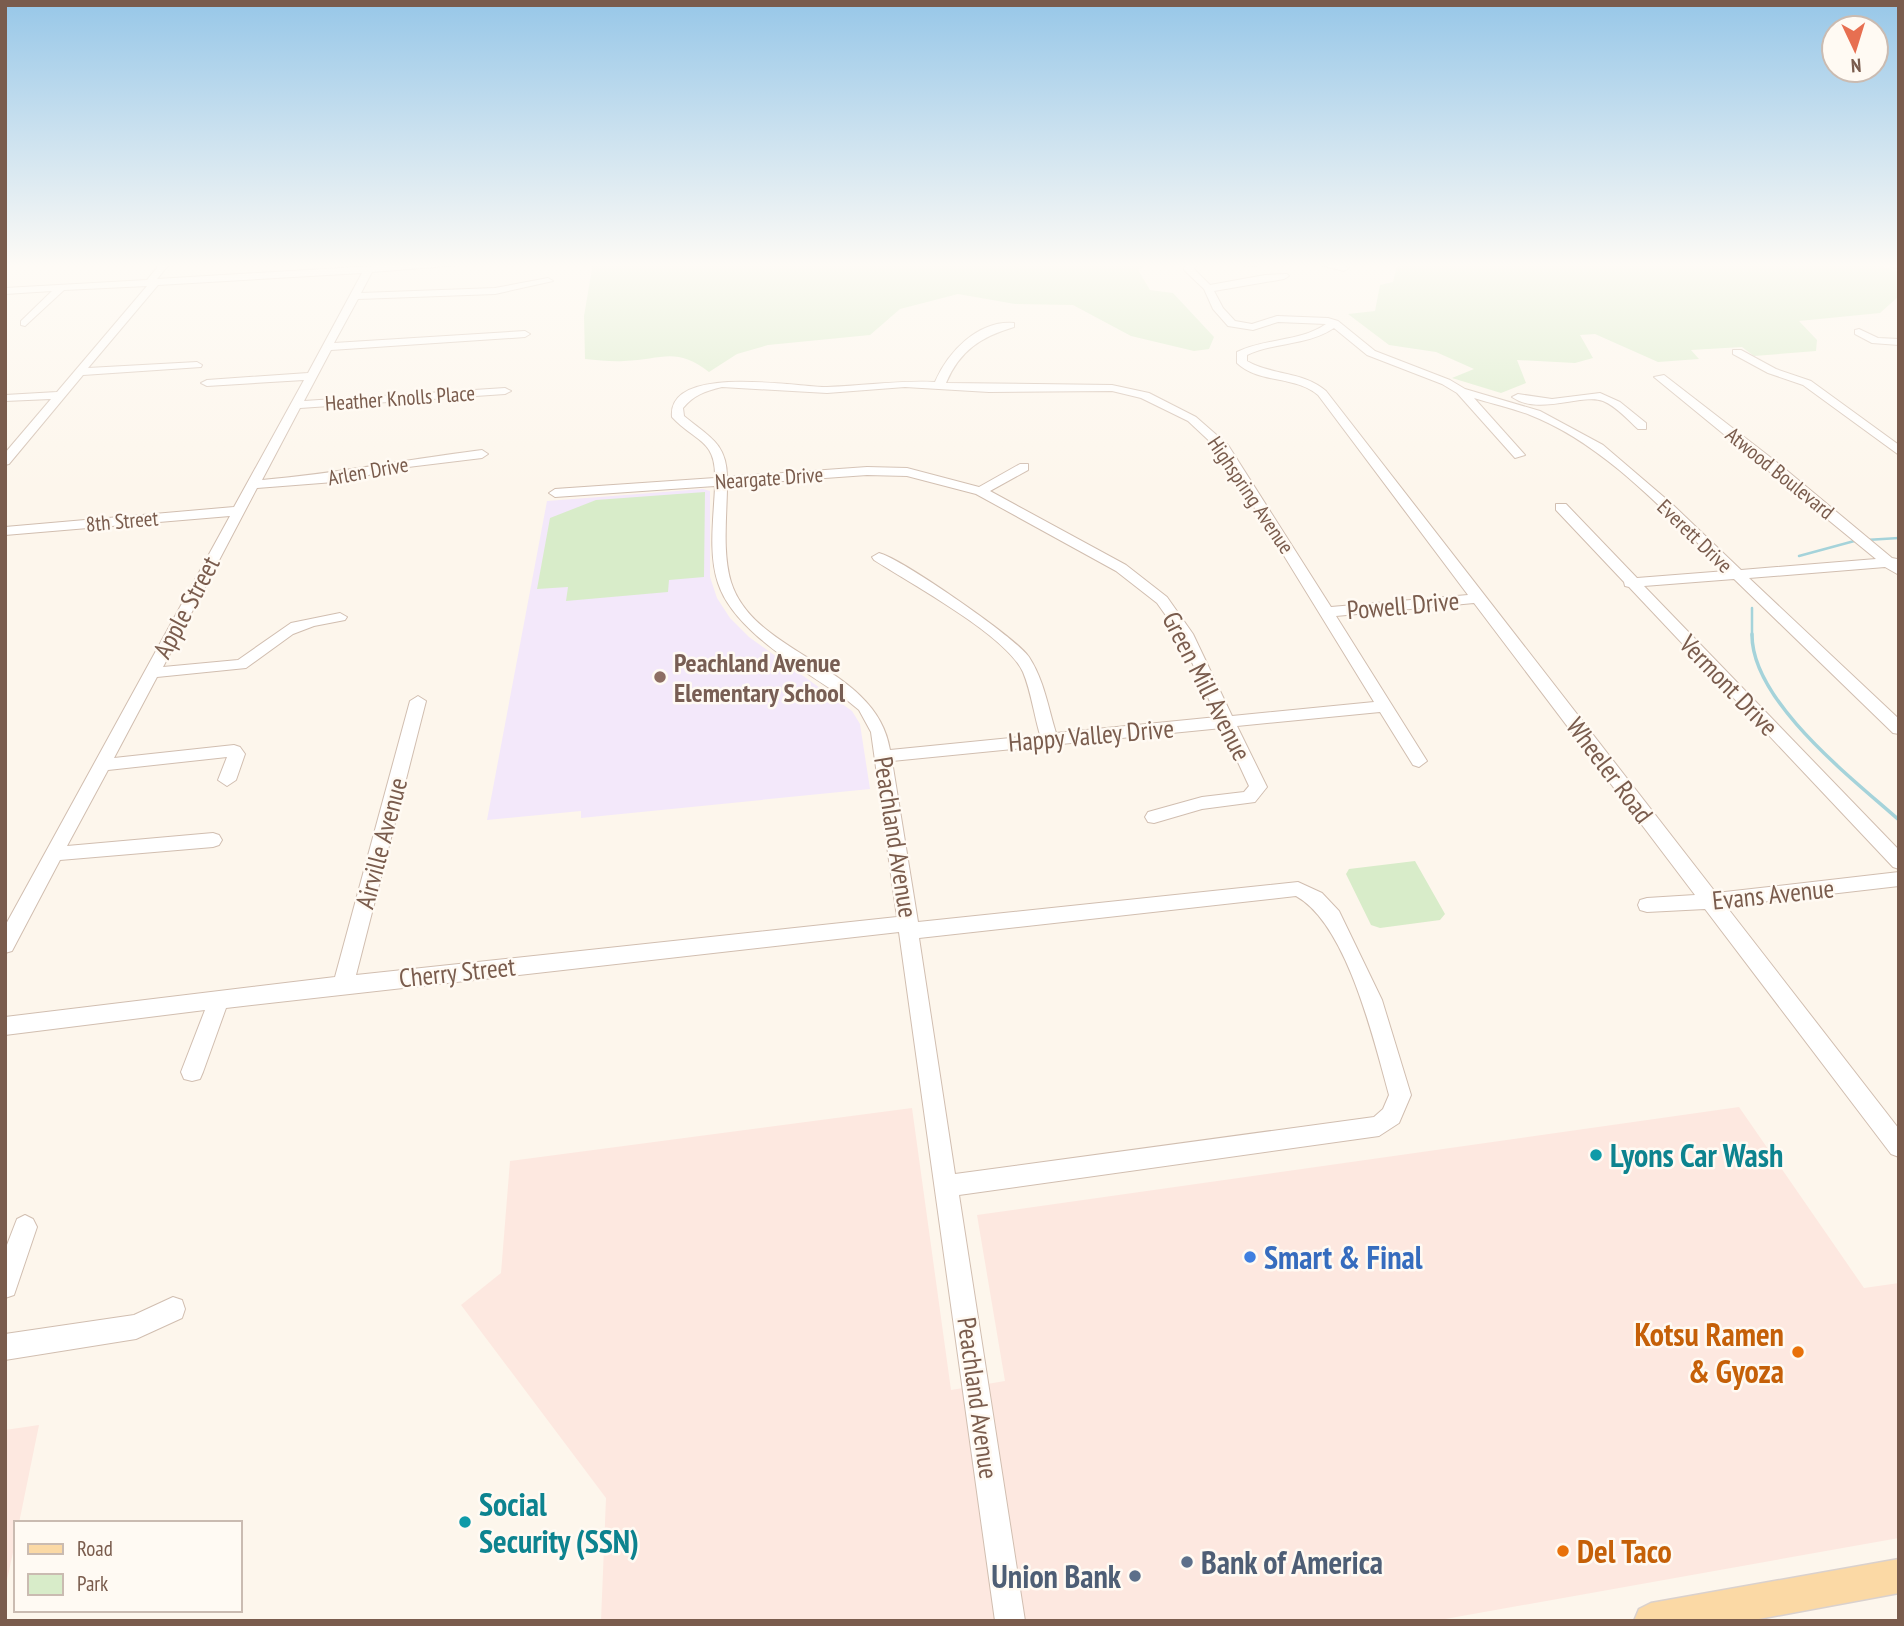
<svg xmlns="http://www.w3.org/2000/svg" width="1904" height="1626" viewBox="0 0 1904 1626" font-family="'PT Sans Narrow',sans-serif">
  <rect width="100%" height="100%" fill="#fdf6ec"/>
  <path fill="#fde8e0" d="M 1739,1107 L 1864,1288 L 1899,1283 L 1899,1538 L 1434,1621 L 601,1621 L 606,1498 L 461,1305 L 501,1273 L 510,1161 L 912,1108 L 951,1390 L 1005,1381 L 977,1215 Z
    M 39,1425 L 19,1523 L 16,1523 L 16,1539 L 5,1589 L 5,1430 Z"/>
  <path fill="#f3e8fa" d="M 703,489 L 710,491 L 710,577 L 717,598 L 730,618 L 749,637 L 852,711 L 860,724 L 870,789 L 581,818 L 581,811 L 487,820 L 547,501 Z"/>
  <path fill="#d8ecc9" d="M 593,263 L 1149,263 L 1138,270 L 1150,290 L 1173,293 L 1214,337 L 1209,349 L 1194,351 L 1131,336 L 1073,305 L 1015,304 L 958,294 L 900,309 L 870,335 L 768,345 L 737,354 L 709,372 C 675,346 662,360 624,361 C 612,362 598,360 585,359 L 584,316 Z
    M 1379,263 L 1875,263 L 1899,272 L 1899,296 L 1880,313 L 1799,321 L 1817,340 L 1816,351 L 1754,356 L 1742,347 L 1691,350 L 1699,359 L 1658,362 L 1595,334 L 1580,335 L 1593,358 L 1575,363 L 1517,360 L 1526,383 L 1501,393 L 1452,378 L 1474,369 L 1436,352 L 1389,345 L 1348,314 L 1375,311 L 1380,285 L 1393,282 L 1397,266 Z
    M 705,492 L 704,577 L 669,580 L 668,592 L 566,601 L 568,587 L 537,589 L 550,518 L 596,500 Z
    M 1415,861 L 1445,914 L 1440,920 L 1380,928 L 1371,925 L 1346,874 L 1349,869 Z"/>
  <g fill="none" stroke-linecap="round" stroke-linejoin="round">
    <path stroke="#a5d3da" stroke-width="2.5" d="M 1866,540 L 1899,538
      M 1799,556 L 1858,540
      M 1752,636 L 1752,608"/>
    <path stroke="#a5d3da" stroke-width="3.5" d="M 1752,634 C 1751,701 1853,779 1899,820"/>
    <defs>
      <path id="minor" d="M 161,263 L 170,263 L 157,279 L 424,263 L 484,263 L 372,272 L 361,293 L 495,288 L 548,278 L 553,281 L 495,294 L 358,299 L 334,343 L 525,331 L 530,334 L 525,337 L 331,350 L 304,401 L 505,388 L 511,391 L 505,394 L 300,408 L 262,480 C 336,474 408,459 482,450 L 488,454 L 482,458 L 408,467 L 334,482 L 257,488 L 163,667 L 238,660 L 291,623 L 340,613 L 347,617 L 345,620 L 314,626 L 293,634 L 246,668 L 157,677 L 114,758 L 234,745 L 240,747 L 245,754 L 236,780 L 227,786 L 218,780 L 227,757 L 108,770 L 67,846 L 213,833 L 219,835 L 222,840 L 219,845 L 213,847 L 60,860 L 12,951 L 5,953 L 5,926 L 230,516 L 5,535 L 5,527 L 234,507 L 304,380 L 207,386 L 201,383 L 207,380 L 308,373 L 362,273 L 158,285 L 88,368 L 197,362 L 202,365 L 201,367 L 83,375 L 9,464 L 5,465 L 5,453 L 51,399 L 5,401 L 5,395 L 57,392 L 147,286 L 64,290 L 25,326 L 21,325 L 21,321 L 52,291 L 5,294 L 5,288 L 147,280 Z
        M 1185,263 L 1199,263 L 1194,269 L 1210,285 L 1265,275 L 1287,274 L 1289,276 L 1284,279 L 1214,291 L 1223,308 L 1235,321 L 1252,324 L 1277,316 L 1328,318 L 1338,321 L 1375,351 L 1450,380 L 1465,389 L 1540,411 L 1603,445 L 1672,504 L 1741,570 L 1876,559 L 1654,377 L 1664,375 L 1779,464 L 1892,558 L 1897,559 L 1899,575 L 1885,567 L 1749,578 L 1899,719 L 1899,734 L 1893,733 L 1734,579 L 1644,586 L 1899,850 L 1899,869 L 1893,867 L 1629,587 L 1625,586 L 1624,582 L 1556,510 L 1556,504 L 1566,504 L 1637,578 L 1726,571 C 1669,516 1605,444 1530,415 C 1512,408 1493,404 1474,398 L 1525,455 L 1515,458 L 1457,393 L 1442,384 L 1367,355 L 1334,328 C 1307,346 1274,342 1247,355 L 1247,361 C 1273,376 1303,371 1326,391 L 1716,893 L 1899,872 L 1899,886 L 1726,906 L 1899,1129 L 1899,1157 L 1891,1154 L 1705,909 L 1647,912 L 1640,910 L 1638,905 L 1640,900 L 1647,898 L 1695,895 L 1474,603 L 1336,616 L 1427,761 L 1419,767 L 1413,765 L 1380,712 L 1237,726 L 1267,787 L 1255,802 L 1202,809 L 1154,823 L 1148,822 L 1145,817 L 1148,812 L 1202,797 L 1244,792 L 1249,786 L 1222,728 L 892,761 L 918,922 L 1298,882 L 1322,893 L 1339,911 L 1382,1000 L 1411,1095 L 1399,1123 L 1379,1136 L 959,1195 L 1025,1621 L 995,1621 L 899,932 L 226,1008 L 203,1072 L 200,1079 L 192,1081 L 184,1079 L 181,1072 L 205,1010 L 5,1035 L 5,1017 L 335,977 L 410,701 L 418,696 L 426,701 L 356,975 L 897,917 L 871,732 L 859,710 L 848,701 C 807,671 734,633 718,583 C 708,553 714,516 715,486 L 555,497 L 549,493 L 555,489 L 715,478 C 716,439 695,442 672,417 C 667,363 796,387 827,387 C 863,386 899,380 935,382 C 948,352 978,320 1014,323 L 1014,327 C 981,337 960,350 946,383 L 1112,385 L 1149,393 L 1196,417 L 1228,445 L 1331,607 L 1468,595 L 1318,395 C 1294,375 1259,384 1237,363 L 1237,352 C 1266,338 1300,342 1326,324 L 1278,322 L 1253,330 L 1228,326 L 1213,309 L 1204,289 L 1184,270 ZM 722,387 L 827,393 L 905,387 L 989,392 L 1112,391 L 1141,398 L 1188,421 L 1219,450 L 1374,702 L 1232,716 L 1193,634 L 1167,597 L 1126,565 L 990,491 L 1028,470 L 1028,464 L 1020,464 L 979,487 L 907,468 L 867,467 L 727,477 C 727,443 708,436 684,416 L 683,408 C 694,395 705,391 722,387 ZM 867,475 L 907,476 L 976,494 L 1116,571 L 1157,603 L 1179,634 L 1217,717 L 1056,733 C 1048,707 1044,680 1029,657 C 1015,637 902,559 879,553 L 872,557 L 874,560 C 911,584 1006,635 1023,672 C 1031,691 1034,715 1040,735 L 890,750 C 877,665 754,656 731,582 C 722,552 727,515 727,485 ZM 1296,896 C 1347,924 1374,1041 1389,1095 L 1383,1109 L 1374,1117 L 955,1174 L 919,938 Z
        M 1219,263 L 1260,263 L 1256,266 Z
        M 1313,263 L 1335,263 L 1349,268 L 1344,271 Z
        M 1887,263 L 1899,263 L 1899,269 L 1888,265 Z
        M 1859,329 L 1878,338 L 1899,339 L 1899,345 L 1872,343 L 1855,334 L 1855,330 Z
        M 1733,350 L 1741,350 L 1776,369 L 1811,381 L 1899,445 L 1899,455 L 1803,385 L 1768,373 L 1733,354 Z
        M 1600,393 L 1620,402 L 1646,423 L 1646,429 L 1638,429 C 1628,420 1616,406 1603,401 C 1583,393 1538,416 1512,397 L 1518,394 L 1552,399 Z
        M 25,1215 L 33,1219 L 37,1227 L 14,1295 L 5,1298 L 5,1250 L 17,1219 Z
        M 173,1297 L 182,1300 L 185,1309 L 182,1318 L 136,1339 L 5,1360 L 5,1334 L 134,1315 Z"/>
      <path id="major" d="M 1899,1559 L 1899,1593 L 1748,1621 L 1634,1621 L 1639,1609 L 1651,1603 Z"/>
    </defs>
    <use href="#minor" stroke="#d1beb0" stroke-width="2"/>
    <use href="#major" stroke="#dad1cd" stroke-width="3"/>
    <use href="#minor" fill="#fff" fill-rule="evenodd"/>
    <use href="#major" fill="#fbd9a5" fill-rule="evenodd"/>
  </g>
  <linearGradient id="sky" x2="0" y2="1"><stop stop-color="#97c7e8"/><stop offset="0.54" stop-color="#fefbf6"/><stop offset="1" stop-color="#fefbf6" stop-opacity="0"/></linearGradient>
  <rect width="1904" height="491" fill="url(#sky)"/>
  <circle fill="#8d6e63" stroke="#fffaf3" stroke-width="2.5" cx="660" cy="677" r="7"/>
  <g fill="#0f9aa8" stroke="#fffaf3" stroke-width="2.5">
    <circle cx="1596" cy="1155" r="7"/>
    <circle cx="465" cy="1522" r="7"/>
  </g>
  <circle fill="#3f7fe0" stroke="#fffaf3" stroke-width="2.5" cx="1250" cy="1257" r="7"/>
  <g fill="#e8710a" stroke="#fffaf3" stroke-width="2.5">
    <circle cx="1798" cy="1352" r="7"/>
    <circle cx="1563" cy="1551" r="7"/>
  </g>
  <g fill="#5c6f8a" stroke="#fffaf3" stroke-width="2.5">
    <circle cx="1187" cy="1562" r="7"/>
    <circle cx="1135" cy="1576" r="7"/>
  </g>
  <g text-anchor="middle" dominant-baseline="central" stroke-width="5" stroke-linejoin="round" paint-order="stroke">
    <g font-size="21" fill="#7a5c4d" stroke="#fffaf3">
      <text transform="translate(400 398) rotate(-4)">Heather Knolls Place</text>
      <text transform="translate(368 471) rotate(-10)">Arlen Drive</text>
      <text transform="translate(1780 473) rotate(39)">Atwood Boulevard</text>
      <text transform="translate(769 478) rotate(-4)">Neargate Drive</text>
      <text transform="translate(1251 495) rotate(56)">Highspring Avenue</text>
      <text transform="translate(122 521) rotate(-5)">8th Street</text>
      <text transform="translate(1695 536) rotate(44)">Everett Drive</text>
    </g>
    <g font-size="26" fill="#7a5c4d" stroke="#fffaf3">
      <text transform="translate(1403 605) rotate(-5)">Powell Drive</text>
      <text transform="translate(186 607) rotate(-62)">Apple Street</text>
      <text transform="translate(1729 685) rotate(46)">Vermont Drive</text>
      <text transform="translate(1207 686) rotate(63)">Green Mill Avenue</text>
      <text transform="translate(1091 735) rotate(-5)">Happy Valley Drive</text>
      <text transform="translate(1610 770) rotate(53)">Wheeler Road</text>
      <text transform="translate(896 837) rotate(81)">Peachland Avenue</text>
      <text transform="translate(381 843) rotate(-75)">Airville Avenue</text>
      <text transform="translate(1773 894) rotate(-6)">Evans Avenue</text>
      <text transform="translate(457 972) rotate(-6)">Cherry Street</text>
      <text transform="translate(978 1398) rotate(82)">Peachland Avenue</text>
    </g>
    <g font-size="26" font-weight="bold" fill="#785e54" stroke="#fffaf3" text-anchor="start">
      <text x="674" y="662">Peachland Avenue<tspan x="674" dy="30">Elementary School</tspan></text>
    </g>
    <g font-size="32" font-weight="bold" fill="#0d838f" stroke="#fffaf3" text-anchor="start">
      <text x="1610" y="1155">Lyons Car Wash</text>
      <text x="479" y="1504">Social<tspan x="479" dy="37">Security (SSN)</tspan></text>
    </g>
    <g font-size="32" font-weight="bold" fill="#366cbe" stroke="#fffaf3" text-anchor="start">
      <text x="1264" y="1257">Smart &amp; Final</text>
    </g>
    <g font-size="32" font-weight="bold" fill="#c56008" stroke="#fffaf3" text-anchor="end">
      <text x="1784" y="1334">Kotsu Ramen<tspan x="1784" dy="37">&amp; Gyoza</tspan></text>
      <text x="1577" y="1551" text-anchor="start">Del Taco</text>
    </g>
    <g font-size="32" font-weight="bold" fill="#4e5e75" stroke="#fffaf3" text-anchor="start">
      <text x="1201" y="1562">Bank of America</text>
      <text x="1121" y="1576" text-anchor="end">Union Bank</text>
    </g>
  </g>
  <rect width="1904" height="1626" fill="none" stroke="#7a5c4d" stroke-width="14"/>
  <rect x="14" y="1521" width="228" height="91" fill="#fffaf3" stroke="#cabbb1" stroke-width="2"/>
  <rect x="28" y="1544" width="35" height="10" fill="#fbd9a5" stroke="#cabbb1" stroke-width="2"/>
  <text x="77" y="1556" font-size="21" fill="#7a5c4d">Road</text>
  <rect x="28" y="1574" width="35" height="21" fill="#d8ecc9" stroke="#cabbb1" stroke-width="2"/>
  <text x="77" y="1591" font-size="21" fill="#7a5c4d">Park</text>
  <g transform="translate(1855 49) rotate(176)"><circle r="33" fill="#fffaf3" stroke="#cabbb1" stroke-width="2"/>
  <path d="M0-5L12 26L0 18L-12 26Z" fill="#e76f51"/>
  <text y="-10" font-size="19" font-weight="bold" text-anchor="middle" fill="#7a5c4d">N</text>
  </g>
</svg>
